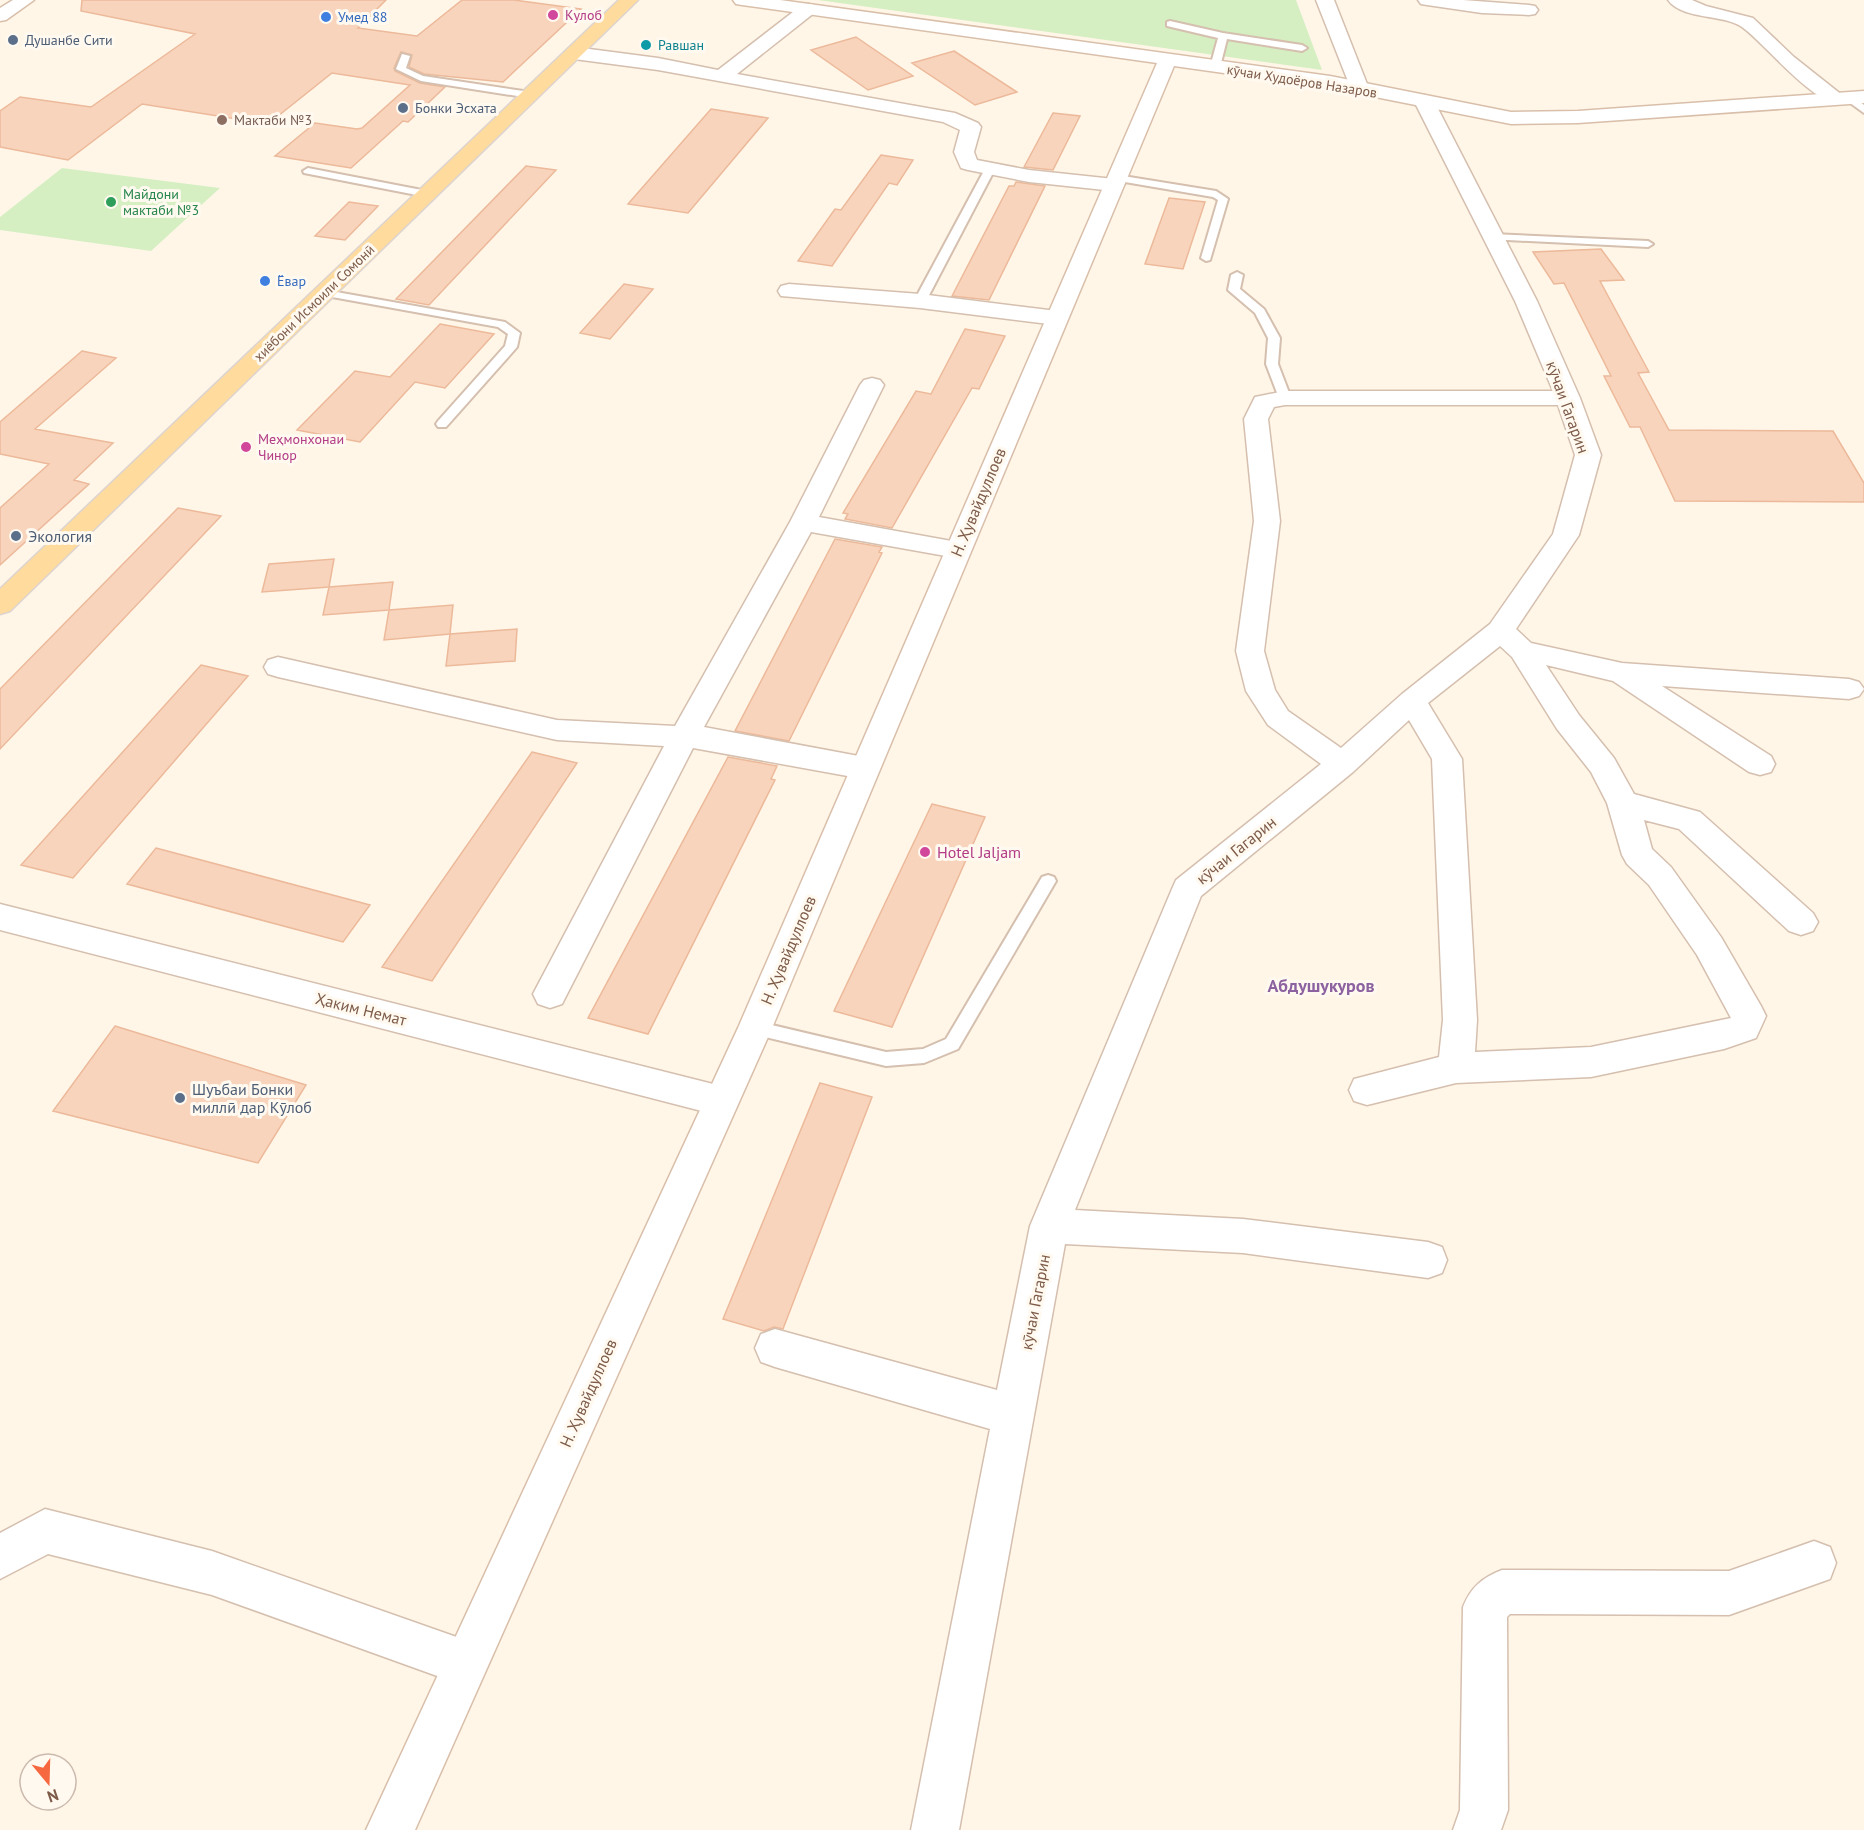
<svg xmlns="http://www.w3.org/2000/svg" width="1864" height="1830" viewBox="0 0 1864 1830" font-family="'PT Sans',sans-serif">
  <rect width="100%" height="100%" fill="#fff6e8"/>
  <path fill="#d5efc3" d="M 818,0 L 1296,0 L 1322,70 Z
    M 62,168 L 220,188 L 151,251 L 0,230 L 0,217 Z"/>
  <path fill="#f8d4bc" stroke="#ecb99a" stroke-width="1.5" d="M 82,0 L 386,0 L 358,28 L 417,36 L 462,0 L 514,0 L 581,9 L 503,82 L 424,74 L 409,67 L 412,55 L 401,52 L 394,68 L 395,71 L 420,83 L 445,87 L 408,122 L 403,121 L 351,168 L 275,156 L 315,123 L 357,129 L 362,128 L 410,85 L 332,73 L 268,124 L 142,104 L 68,160 L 0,147 L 0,111 L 20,97 L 91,107 L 195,34 L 81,11 Z
    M 856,37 L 913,76 L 868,90 L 811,50 Z
    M 954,51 L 1017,92 L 975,105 L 912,63 Z
    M 711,109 L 768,118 L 688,213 L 628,204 Z
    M 1053,113 L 1080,116 L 1053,170 L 1024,167 Z
    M 881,155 L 913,160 L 897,185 L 889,183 L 832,266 L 798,261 L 835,209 L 841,210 Z
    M 526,166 L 556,170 L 429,305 L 396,299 Z
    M 1016,182 L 1045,186 L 989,300 L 952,296 L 1009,186 L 1014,186 Z
    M 1169,198 L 1205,202 L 1183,269 L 1145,264 Z
    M 349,202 L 378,206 L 345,240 L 315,236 Z
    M 1601,249 L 1624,280 L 1600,281 L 1649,372 L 1638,373 L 1669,430 L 1833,431 L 1864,483 L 1864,502 L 1675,501 L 1640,427 L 1630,427 L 1604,376 L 1611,376 L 1564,283 L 1554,284 L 1533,252 Z
    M 624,284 L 653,289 L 610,339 L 580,333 Z
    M 440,324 L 494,334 L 445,388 L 415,382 L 360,442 L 297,430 L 355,371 L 390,377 Z
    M 965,329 L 1005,336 L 979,389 L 972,388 L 892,528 L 845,519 L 848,514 L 843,513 L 916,391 L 931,394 Z
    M 82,351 L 116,358 L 35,429 L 113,443 L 74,480 L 89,484 L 0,565 L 0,508 L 49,464 L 0,454 L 0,422 Z
    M 178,508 L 221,516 L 0,749 L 0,689 Z
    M 835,539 L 882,547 L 879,552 L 882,553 L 789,741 L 735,731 Z
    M 334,559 L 329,587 L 262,592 L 269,564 Z
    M 393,582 L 389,610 L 323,615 L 329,587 Z
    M 453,605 L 450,634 L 384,640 L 389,610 Z
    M 517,629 L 515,661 L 446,666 L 450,634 Z
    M 201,665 L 248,676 L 73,878 L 21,865 Z
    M 532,752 L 577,763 L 432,981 L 382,967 Z
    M 728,757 L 777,766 L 771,779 L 775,780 L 648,1034 L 588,1018 Z
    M 932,804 L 985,817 L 892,1027 L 834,1011 Z
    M 156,848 L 370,905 L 343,942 L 127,884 Z
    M 115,1026 L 306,1085 L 258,1163 L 53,1111 Z
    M 820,1083 L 872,1097 L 783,1329 L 774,1327 L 764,1331 L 723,1319 Z"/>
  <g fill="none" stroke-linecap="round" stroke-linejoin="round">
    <defs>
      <path id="lane" d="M 1170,21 L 1223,33 L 1302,45 L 1307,48 L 1302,51 L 1227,39 L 1220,67 L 1215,70 L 1210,67 L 1218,38 L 1167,26 L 1167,22 Z
        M 402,54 L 410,56 L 406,68 L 423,76 L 530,92 L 535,95 L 530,98 L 421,81 L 396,69 Z
        M 1846,96 L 1852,96 L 1864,105 L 1864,113 L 1846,100 Z
        M 986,167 L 995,169 L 926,301 L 924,303 L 916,303 L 914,301 Z
        M 308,168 L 427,191 L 432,194 L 427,197 L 304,173 L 303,171 Z
        M 1117,175 L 1216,191 L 1228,199 L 1210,260 L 1206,261 L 1201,258 L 1218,200 L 1213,197 L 1113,180 L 1113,176 Z
        M 1492,234 L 1648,241 L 1653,244 L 1648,247 L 1488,239 L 1488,235 Z
        M 1237,272 L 1243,275 L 1240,289 L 1264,309 L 1280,338 L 1278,364 L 1291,398 L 1289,401 L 1281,401 L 1279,398 L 1266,364 L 1268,338 L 1255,313 L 1228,290 L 1231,275 Z
        M 325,290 L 505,322 L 520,333 L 517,347 L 446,427 L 438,427 L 436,424 L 438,421 L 505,346 L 508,334 L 498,327 L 321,295 L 321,291 Z
        M 1048,875 L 1054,877 L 1056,881 L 958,1049 L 924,1063 L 886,1066 L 749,1033 L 746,1028 L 749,1023 L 755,1021 L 886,1052 L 923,1049 L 946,1039 L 1042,877 Z"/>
      <path id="street" d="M 1316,0 L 1334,0 L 1369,89 L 1367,93 L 1353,93 L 1351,89 Z
        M 1418,0 L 1463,0 L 1529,5 L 1535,6 L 1538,10 L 1535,14 L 1529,15 L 1482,13 L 1427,5 L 1421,4 Z
        M 1668,0 L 1692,0 L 1706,6 L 1753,18 L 1794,57 L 1847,99 L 1844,103 C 1817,110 1764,42 1742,27 C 1724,14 1682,20 1668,0 Z
        M 808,4 L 814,5 L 817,9 L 814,13 L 737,74 L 955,113 L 978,123 L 981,127 L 974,152 L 977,160 L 1029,170 L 1114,179 L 1121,181 L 1124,185 L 1121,189 L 1114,191 L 1029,182 L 968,170 L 961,168 L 954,152 L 960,130 L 943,122 L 658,70 L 574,59 L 568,57 L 565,53 L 568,49 L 574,47 L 658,58 L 718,70 L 802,5 Z
        M 1424,95 L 1431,97 L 1434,101 L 1537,301 L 1580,398 L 1601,455 L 1579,535 L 1516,629 L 1531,643 L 1622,663 L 1849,679 L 1859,682 L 1864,689 L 1859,696 L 1849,699 L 1662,686 L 1771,756 L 1775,764 L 1771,772 L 1760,775 L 1749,772 L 1613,681 L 1546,665 L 1579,715 L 1614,758 L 1634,794 L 1700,812 L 1813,913 L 1818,922 L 1813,931 L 1801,935 L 1789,931 L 1679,829 L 1644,820 L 1652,849 L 1671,867 L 1721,937 L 1761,1006 L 1766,1016 L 1756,1038 L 1724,1049 L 1591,1077 L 1456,1083 L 1367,1105 L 1354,1101 L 1349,1090 L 1354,1079 L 1439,1057 L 1443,1020 L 1432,759 L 1409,720 L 1353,772 L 1201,896 L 1075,1210 L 1243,1219 L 1428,1242 L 1442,1247 L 1447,1260 L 1442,1273 L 1428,1278 L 1243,1253 L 1065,1244 L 959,1830 L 911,1830 L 990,1429 L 775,1367 L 761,1362 L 755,1348 L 761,1334 L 775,1329 L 997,1390 L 1030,1226 L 1172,889 L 1176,880 L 1321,764 L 1268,725 L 1246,691 L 1236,651 L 1254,521 L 1244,419 L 1255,397 L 1285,391 L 1553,391 L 1515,301 L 1414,101 L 1417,97 ZM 1285,405 L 1558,405 L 1575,455 L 1553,534 L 1490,624 L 1402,694 L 1341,748 L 1288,711 L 1275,690 L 1264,651 L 1280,521 L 1268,419 L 1274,407 ZM 1500,646 L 1512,657 L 1557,729 L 1591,772 L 1607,803 L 1622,855 L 1627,864 L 1649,885 L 1697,955 L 1731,1018 L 1591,1047 L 1475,1052 L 1477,1020 L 1462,759 L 1428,703 Z
        M 789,284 L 920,294 L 1057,311 L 1065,313 L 1068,318 L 1065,323 L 1057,325 L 920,308 L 781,296 L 778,291 L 781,286 Z
        M 872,378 L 880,380 L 884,385 L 819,517 L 957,542 L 966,544 L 970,550 L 966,556 L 957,558 L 811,532 L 704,727 L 864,757 L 875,760 L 879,768 L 875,776 L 864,779 L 693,748 L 562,1004 L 550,1008 L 538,1004 L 533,994 L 664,746 L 557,740 L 278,677 L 268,674 L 264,667 L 268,660 L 278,657 L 557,720 L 675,726 L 790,522 L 860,385 L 864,380 Z
        M 0,904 L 721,1086 L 734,1090 L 739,1101 L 734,1112 L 721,1116 L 0,930 Z
        M 45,1509 L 212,1551 L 465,1640 L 481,1647 L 488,1663 L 481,1679 L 465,1686 L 212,1595 L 48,1554 L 0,1579 L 0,1533 Z
        M 1814,1541 L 1830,1547 L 1836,1563 L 1830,1579 L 1729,1615 L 1510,1614 L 1507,1617 L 1508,1810 L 1501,1830 L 1453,1830 L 1460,1810 L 1463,1607 C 1471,1587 1482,1578 1502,1570 L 1729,1571 Z"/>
      <path id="secondary" d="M 13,0 L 34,0 L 6,20 L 0,21 L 0,8 Z
        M 733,0 L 780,0 L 1330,76 L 1511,112 L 1578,111 L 1864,91 L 1864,103 L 1578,123 L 1511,124 L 1330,88 L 1174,66 L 772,1028 L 415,1830 L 366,1830 L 738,1028 L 1157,63 L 742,5 L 736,4 Z"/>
      <path id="primary" d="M 619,0 L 638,0 L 10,611 L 0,614 L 0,589 Z"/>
    </defs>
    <use href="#lane" stroke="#d5bfae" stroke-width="4"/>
    <use href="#street" stroke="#d5bfae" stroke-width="3"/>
    <use href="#secondary" stroke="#d9bfaa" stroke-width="3"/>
    <use href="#primary" stroke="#ddd4cf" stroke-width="3"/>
    <use href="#lane" fill="#fff" fill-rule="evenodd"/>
    <use href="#street" fill="#fff" fill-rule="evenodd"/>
    <use href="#secondary" fill="#fff" fill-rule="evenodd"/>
    <use href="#primary" fill="#ffdb9e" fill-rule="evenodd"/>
  </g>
  <g fill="#d1479c" stroke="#fff9f0" stroke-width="2">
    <circle cx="553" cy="15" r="6"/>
    <circle cx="246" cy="447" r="6"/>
    <circle cx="925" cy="852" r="6"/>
  </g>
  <g fill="#3f7fe0" stroke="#fff9f0" stroke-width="2">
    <circle cx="326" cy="17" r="6"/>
    <circle cx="265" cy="281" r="6"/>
  </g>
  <g fill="#5c6f8a" stroke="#fff9f0" stroke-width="2">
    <circle cx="13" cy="40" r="6"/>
    <circle cx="403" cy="108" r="6"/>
    <circle cx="16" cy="536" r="6"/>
    <circle cx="180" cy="1098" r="6"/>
  </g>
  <circle fill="#0f9aa8" stroke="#fff9f0" stroke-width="2" cx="646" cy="45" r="6"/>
  <circle fill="#8d6e63" stroke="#fff9f0" stroke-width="2" cx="222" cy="120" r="6"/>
  <circle fill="#2e9e5b" stroke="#fff9f0" stroke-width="2" cx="111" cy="202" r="6"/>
  <g text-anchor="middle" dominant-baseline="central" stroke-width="6" stroke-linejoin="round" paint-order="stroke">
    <g font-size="14" fill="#b23c85" stroke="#fff9f0" text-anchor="start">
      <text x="565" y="15">Кулоб</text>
      <text x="258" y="439">Меҳмонхонаи<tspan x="258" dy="16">Чинор</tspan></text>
    </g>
    <g font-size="14" fill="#366cbe" stroke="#fff9f0" text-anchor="start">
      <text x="338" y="17">Умед 88</text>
      <text x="277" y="281">Ёвар</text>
    </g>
    <g font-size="14" fill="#4e5e75" stroke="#fff9f0" text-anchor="start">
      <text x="25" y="40">Душанбе Сити</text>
      <text x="415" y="108">Бонки Эсхата</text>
    </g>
    <g font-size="14" fill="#0d838f" stroke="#fff9f0" text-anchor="start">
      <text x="658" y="45">Равшан</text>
    </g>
    <g font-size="14" fill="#7d5b48" stroke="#fff9f0">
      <text transform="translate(1302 81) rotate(9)">кӯчаи Худоёров Назаров</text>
      <text transform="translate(314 303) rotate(-44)">хиёбони Исмоили Сомонӣ</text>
    </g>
    <g font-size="14" fill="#785e54" stroke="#fff9f0" text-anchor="start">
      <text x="234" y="120">Мактаби №3</text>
    </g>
    <g font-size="14" fill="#27864d" stroke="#fff9f0" text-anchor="start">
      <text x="123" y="194">Майдони<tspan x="123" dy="16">мактаби №3</tspan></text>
    </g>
    <g font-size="16" fill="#7d5b48" stroke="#fff9f0">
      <text transform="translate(1568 407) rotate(70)">кӯчаи Гагарин</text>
      <text transform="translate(978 502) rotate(-67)">Н. Ҳувайдуллоев</text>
      <text transform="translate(1236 850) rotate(-39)">кӯчаи Гагарин</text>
      <text transform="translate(788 950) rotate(-67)">Н. Ҳувайдуллоев</text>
      <text transform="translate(361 1009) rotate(14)">Ҳаким Немат</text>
      <text transform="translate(1035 1302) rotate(-79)">кӯчаи Гагарин</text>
      <text transform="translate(588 1393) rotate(-66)">Н. Ҳувайдуллоев</text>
    </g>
    <g font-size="16" fill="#4e5e75" stroke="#fff9f0" text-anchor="start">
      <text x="28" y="536">Экология</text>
      <text x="192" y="1089">Шуъбаи Бонки<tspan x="192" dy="18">миллӣ дар Кӯлоб</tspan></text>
    </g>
    <g font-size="16" fill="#b23c85" stroke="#fff9f0" text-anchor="start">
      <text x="937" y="852">Hotel Jaljam</text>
    </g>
    <g font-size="18" font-weight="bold" fill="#8c63a0" stroke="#fff9f0">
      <text x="1321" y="985">Абдушукуров</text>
    </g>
  </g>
  <g transform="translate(48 1782) rotate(161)"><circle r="28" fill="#fff9f0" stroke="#cbbaad" stroke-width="1.5"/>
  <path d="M0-4.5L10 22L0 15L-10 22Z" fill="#f6683f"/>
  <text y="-9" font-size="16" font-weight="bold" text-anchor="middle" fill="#7d5b48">N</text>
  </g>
</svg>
